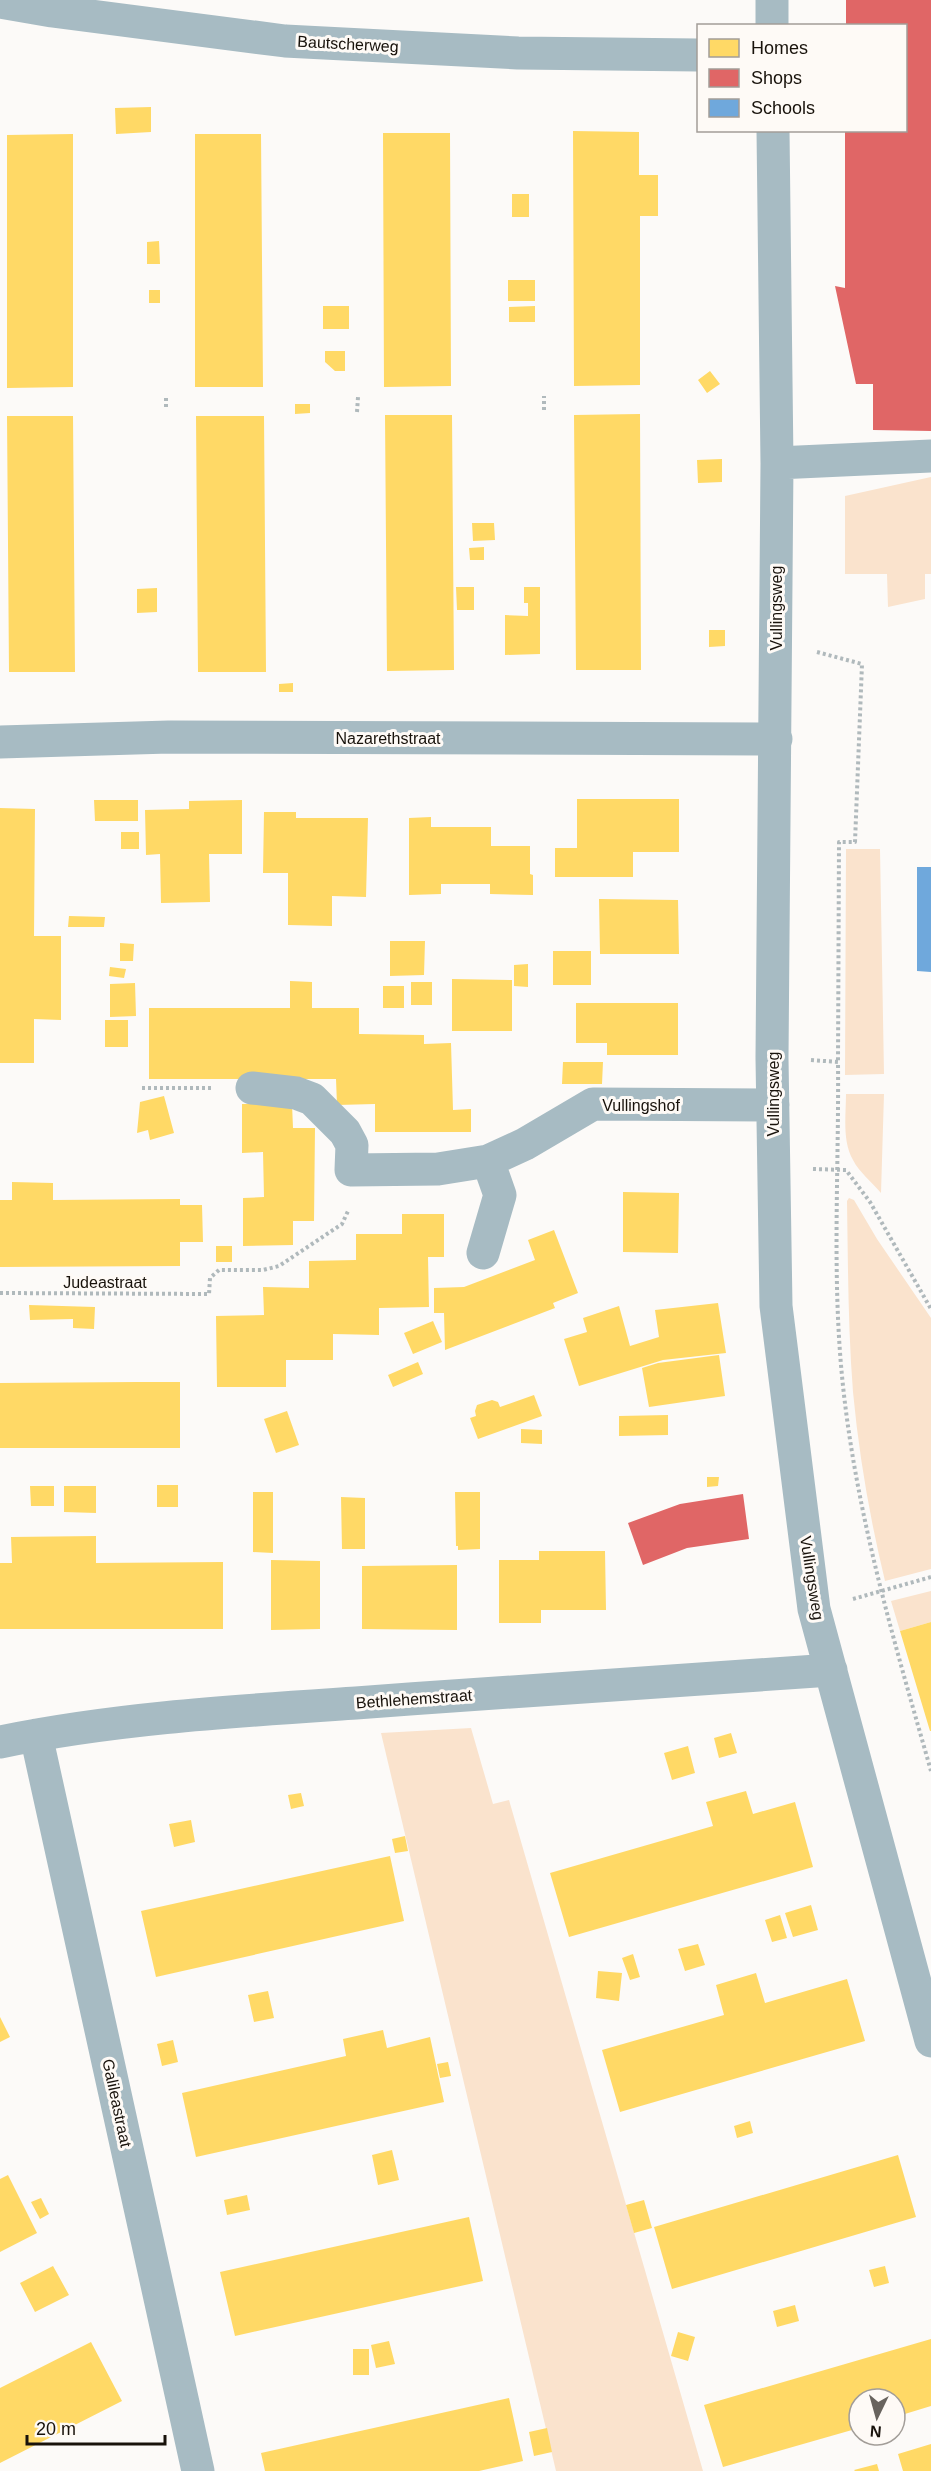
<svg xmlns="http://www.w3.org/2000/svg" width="931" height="2471" viewBox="0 0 931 2471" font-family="Arial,sans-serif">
  <rect width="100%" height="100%" fill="#fcfaf8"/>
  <path fill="#fae3cd" d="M 931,477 L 931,574 L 925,574 L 925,599 L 888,607 L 887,574 L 845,574 L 845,496 Z
    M 846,849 L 880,849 L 884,1074 L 845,1075 Z
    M 846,1094 L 884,1094 L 881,1193 C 872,1182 859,1172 853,1160 C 842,1141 846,1115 846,1094 Z
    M 849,1198 L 854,1200 L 877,1239 L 931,1318 L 931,1569 L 885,1581 C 870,1519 859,1456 853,1392 C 848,1328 848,1264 847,1201 Z
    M 931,1591 L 931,1622 L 900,1631 L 891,1601 Z
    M 471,1728 L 493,1804 L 509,1800 L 703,2471 L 556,2471 L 381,1733 Z"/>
  <path fill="#ffd966" d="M 151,107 L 151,132 L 116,134 L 115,108 Z
    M 573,131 L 639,132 L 639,175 L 658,175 L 658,216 L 640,216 L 640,385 L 574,386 Z
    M 383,133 L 450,133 L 451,386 L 384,387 Z
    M 73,134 L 73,387 L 7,388 L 7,135 Z
    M 195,134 L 261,134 L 263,387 L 195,387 Z
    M 512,194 L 529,194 L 529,217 L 512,217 Z
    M 159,241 L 160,264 L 147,264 L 147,242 Z
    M 508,280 L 535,280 L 535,301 L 508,301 Z
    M 149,290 L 160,290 L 160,303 L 149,303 Z
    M 323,306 L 349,306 L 349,329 L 323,329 Z
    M 535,306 L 535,322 L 509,322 L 509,307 Z
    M 325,351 L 345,351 L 345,371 L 335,371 L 325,362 Z
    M 710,371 L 720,384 L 707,393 L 698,380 Z
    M 295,404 L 310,404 L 310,413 L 295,414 Z
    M 640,414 L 641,670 L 576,670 L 574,415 Z
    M 385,415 L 452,415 L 454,670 L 387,671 Z
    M 7,416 L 73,416 L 75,672 L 9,672 Z
    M 196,416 L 264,416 L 266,672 L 198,672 Z
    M 722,459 L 722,482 L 698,483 L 697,460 Z
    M 472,523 L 494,523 L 495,540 L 473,541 Z
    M 484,547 L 484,560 L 470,560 L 469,548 Z
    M 456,587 L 474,587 L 474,610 L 457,610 Z
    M 524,587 L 540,587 L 540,654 L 505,655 L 505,615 L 528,616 L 528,603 L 524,603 Z
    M 157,588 L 157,612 L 137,613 L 137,589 Z
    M 709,630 L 725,630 L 725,646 L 709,647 Z
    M 293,683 L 293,692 L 279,692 L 279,684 Z
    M 577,799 L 679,799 L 679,852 L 633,852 L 633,877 L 555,877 L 555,848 L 577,848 Z
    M 94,800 L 138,800 L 138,821 L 95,821 Z
    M 242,800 L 242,854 L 209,854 L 210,902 L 161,903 L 160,854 L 146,855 L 145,810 L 189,809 L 189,801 Z
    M 0,808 L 35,809 L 34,936 L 61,936 L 61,1020 L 34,1019 L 34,1063 L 0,1063 Z
    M 264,812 L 296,812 L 296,818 L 368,818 L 366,897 L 332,896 L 332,926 L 288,925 L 288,873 L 263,873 Z
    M 431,817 L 431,827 L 491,827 L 491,846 L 530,846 L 530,874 L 533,875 L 533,895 L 490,894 L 490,884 L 441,884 L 441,894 L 409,895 L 409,818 Z
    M 121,832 L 139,832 L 139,849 L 121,849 Z
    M 599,899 L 678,900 L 679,954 L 600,954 Z
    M 69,916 L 105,917 L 104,927 L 68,927 Z
    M 390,941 L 425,941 L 424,975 L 390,976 Z
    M 120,943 L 134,944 L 133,961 L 120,961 Z
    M 553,951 L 591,951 L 591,985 L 553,985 Z
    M 528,964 L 528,987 L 514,986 L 514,965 Z
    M 110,967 L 126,969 L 124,978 L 109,976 Z
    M 452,979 L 512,980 L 512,1031 L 452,1031 Z
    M 290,981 L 312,982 L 312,1008 L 359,1008 L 359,1034 L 424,1035 L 424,1044 L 451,1043 L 453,1110 L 471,1109 L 471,1132 L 375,1132 L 375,1104 L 337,1105 L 336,1079 L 149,1079 L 149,1008 L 290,1008 Z
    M 411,982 L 432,982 L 432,1005 L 411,1005 Z
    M 135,983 L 136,1016 L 110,1017 L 110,984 Z
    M 383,986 L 404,986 L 404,1008 L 383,1008 Z
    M 576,1003 L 678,1003 L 678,1055 L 607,1055 L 607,1043 L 576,1043 Z
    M 105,1020 L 128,1020 L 128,1047 L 105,1047 Z
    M 563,1062 L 603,1062 L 602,1084 L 562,1084 Z
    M 164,1096 L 174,1133 L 150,1140 L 148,1130 L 137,1133 L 140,1102 Z
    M 242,1104 L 292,1104 L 293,1128 L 315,1128 L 314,1221 L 293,1221 L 293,1245 L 243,1246 L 243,1198 L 264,1197 L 263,1152 L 242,1153 Z
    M 12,1182 L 53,1183 L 53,1200 L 180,1199 L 180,1205 L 202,1205 L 203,1242 L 180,1242 L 180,1266 L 0,1267 L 0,1200 L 12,1200 Z
    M 623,1192 L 679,1193 L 678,1253 L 623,1252 Z
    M 402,1214 L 444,1214 L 444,1257 L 428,1257 L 429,1307 L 379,1308 L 379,1335 L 333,1334 L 333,1360 L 286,1360 L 286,1387 L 217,1387 L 216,1316 L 264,1315 L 263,1287 L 309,1288 L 309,1261 L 356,1260 L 356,1234 L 402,1234 Z
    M 554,1230 L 578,1293 L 553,1303 L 555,1308 L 445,1350 L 444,1313 L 434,1313 L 434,1288 L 464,1287 L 535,1260 L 528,1240 Z
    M 216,1246 L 232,1246 L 232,1262 L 216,1262 Z
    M 718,1303 L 726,1353 L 663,1360 L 579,1386 L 564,1339 L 587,1332 L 583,1318 L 619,1306 L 630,1346 L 659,1337 L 655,1310 Z
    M 29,1305 L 95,1307 L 94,1329 L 73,1328 L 73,1319 L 30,1320 Z
    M 433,1321 L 442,1342 L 413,1354 L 404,1333 Z
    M 719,1355 L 725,1396 L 649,1407 L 642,1368 L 658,1363 Z
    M 418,1362 L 423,1374 L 393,1387 L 388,1375 Z
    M 137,1382 L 180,1382 L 180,1448 L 0,1448 L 0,1383 Z
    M 534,1395 L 542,1416 L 478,1439 L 470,1418 L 476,1416 L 475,1411 L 477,1405 L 492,1400 L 498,1402 L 500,1407 Z
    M 287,1411 L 299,1445 L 276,1453 L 264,1419 Z
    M 668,1415 L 668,1435 L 619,1436 L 619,1416 Z
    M 521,1429 L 542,1430 L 542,1444 L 521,1443 Z
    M 707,1477 L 719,1477 L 718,1486 L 707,1487 Z
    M 157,1485 L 178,1485 L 178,1507 L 157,1507 Z
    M 30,1486 L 54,1486 L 54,1506 L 31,1506 Z
    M 64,1486 L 96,1486 L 96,1513 L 64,1512 Z
    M 253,1492 L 273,1492 L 273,1553 L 253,1552 Z
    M 455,1492 L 480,1492 L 480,1549 L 458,1550 L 458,1546 L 456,1546 Z
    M 341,1497 L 365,1498 L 365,1549 L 342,1549 Z
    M 96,1536 L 96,1563 L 223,1562 L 223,1629 L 0,1629 L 0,1563 L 12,1563 L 11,1537 Z
    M 539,1551 L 605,1551 L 606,1610 L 541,1610 L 541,1623 L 499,1623 L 499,1560 L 539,1560 Z
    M 271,1560 L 320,1561 L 320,1629 L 271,1630 Z
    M 457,1565 L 457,1630 L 362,1629 L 362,1566 Z
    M 931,1622 L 931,1731 L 930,1731 L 900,1631 Z
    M 731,1733 L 737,1753 L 719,1758 L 714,1738 Z
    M 688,1746 L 695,1773 L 672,1780 L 664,1753 Z
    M 746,1791 L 753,1814 L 795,1802 L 813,1867 L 569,1937 L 550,1873 L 713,1826 L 706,1802 Z
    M 301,1793 L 304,1806 L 291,1809 L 288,1795 Z
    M 191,1820 L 195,1842 L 174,1847 L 169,1824 Z
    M 405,1836 L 408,1851 L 395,1853 L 392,1839 Z
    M 390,1856 L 404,1921 L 156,1977 L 141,1911 Z
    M 811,1905 L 818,1930 L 793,1937 L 785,1913 Z
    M 780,1915 L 787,1938 L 772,1942 L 765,1920 Z
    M 698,1944 L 705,1965 L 685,1971 L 678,1949 Z
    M 633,1954 L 640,1977 L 630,1980 L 622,1958 Z
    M 598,1971 L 622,1973 L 619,2001 L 596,1998 Z
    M 756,1973 L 765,2003 L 847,1979 L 865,2041 L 620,2112 L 602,2050 L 724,2015 L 716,1985 Z
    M 268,1991 L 274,2018 L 254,2022 L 248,1995 Z
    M 0,2017 L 10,2037 L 0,2042 Z
    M 383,2030 L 387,2048 L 430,2037 L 444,2102 L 196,2157 L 182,2093 L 346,2056 L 343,2039 Z
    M 173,2040 L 178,2062 L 162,2066 L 157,2044 Z
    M 448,2062 L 451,2076 L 440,2078 L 437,2064 Z
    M 750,2121 L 753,2133 L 737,2138 L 734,2126 Z
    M 392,2150 L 399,2180 L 378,2185 L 372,2155 Z
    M 898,2155 L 916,2217 L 672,2289 L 654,2227 Z
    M 8,2175 L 37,2233 L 0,2252 L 0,2179 Z
    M 247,2195 L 250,2210 L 227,2215 L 224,2200 Z
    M 41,2198 L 49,2214 L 40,2219 L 31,2202 Z
    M 644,2200 L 652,2228 L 634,2233 L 626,2205 Z
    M 469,2217 L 483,2281 L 235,2336 L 220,2272 Z
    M 53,2266 L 69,2295 L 35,2312 L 20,2283 Z
    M 885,2266 L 889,2283 L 874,2287 L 869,2270 Z
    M 795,2305 L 799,2321 L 777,2327 L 773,2311 Z
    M 678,2332 L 695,2337 L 688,2361 L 671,2356 Z
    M 931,2339 L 931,2406 L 895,2417 L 895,2399 L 859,2399 L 859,2428 L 723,2467 L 704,2405 Z
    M 389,2341 L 395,2364 L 376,2368 L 371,2345 Z
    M 91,2342 L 122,2401 L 0,2463 L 0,2388 Z
    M 353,2349 L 369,2349 L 369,2375 L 353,2375 Z
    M 509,2398 L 523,2461 L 479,2471 L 265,2471 L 261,2453 Z
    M 547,2428 L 552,2452 L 534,2456 L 529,2432 Z
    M 931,2444 L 931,2471 L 903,2471 L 898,2454 Z
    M 877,2464 L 879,2471 L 855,2471 L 854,2470 Z"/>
  <path fill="#e06666" d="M 846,0 L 931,0 L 931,431 L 873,430 L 873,384 L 856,384 L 835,286 L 845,288 L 845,130 L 906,130 L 906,26 L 846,26 Z
    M 743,1494 L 749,1539 L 687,1548 L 643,1565 L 628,1523 L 680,1504 Z"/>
  <path fill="#6fa8dc" d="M 917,867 L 931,867 L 931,972 L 917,971 Z"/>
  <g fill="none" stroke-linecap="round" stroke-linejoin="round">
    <path stroke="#b0b9bc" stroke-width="4" stroke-dasharray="3 3" stroke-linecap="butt" d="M 166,407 L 166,395
      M 544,410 L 544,396
      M 357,412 L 358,397
      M 817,652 L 862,664 L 855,842 L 839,842 L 838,1062
      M 811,1060 L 838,1062 C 839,1167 832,1273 842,1376 C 855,1511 894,1641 931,1771
      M 142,1088 L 214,1088
      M 813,1169 L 846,1170 L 870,1202 L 931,1309
      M 0,1293 L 209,1294 L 210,1278 L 219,1270 L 263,1270 L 279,1266 L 342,1224 L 348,1211
      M 853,1599 L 931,1577"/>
    <path stroke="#a7bbc3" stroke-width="33" d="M 772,0 L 772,26
      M 0,2 L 52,11 L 285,41 L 518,53 L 698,55
      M 773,130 L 777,463 L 772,1058 L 776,1306 L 814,1609 L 931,2041
      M 777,463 L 931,456
      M 0,742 L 169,737 L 776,739
      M 252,1088 L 296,1093 L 312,1099 L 345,1132 L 352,1145 L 351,1170 L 438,1169 L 488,1161 L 525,1144 L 593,1104 L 773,1105
      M 483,1253 L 500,1195 L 488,1161
      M 36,1735 L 198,2471
      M 0,1742 C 116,1718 237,1711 356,1703 C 514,1691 672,1681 831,1670"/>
  </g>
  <g text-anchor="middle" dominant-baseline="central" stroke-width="6" stroke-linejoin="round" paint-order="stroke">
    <g font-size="16" fill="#18120b" stroke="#fefaf6">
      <text transform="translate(348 44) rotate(3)">Bautscherweg</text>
      <text transform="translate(776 608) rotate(-90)">Vullingsweg</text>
      <text x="388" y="738">Nazarethstraat</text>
      <text transform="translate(773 1094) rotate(-90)">Vullingsweg</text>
      <text x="641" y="1105">Vullingshof</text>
      <text x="105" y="1282">Judeastraat</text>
      <text transform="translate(812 1578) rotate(81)">Vullingsweg</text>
      <text transform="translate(414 1699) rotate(-4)">Bethlehemstraat</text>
      <text transform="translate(117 2103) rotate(78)">Galileastraat</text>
    </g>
  </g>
  <rect x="697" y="24" width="210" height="108" fill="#fefaf6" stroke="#a29d98" stroke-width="1.5"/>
  <rect x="709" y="39" width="30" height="18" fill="#ffd966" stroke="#a29d98" stroke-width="1.5"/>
  <text x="751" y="54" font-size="18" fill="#18120b">Homes</text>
  <rect x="709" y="69" width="30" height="18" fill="#e06666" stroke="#a29d98" stroke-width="1.5"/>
  <text x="751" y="84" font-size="18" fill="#18120b">Shops</text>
  <rect x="709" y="99" width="30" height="18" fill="#6fa8dc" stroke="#a29d98" stroke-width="1.5"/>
  <text x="751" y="114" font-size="18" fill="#18120b">Schools</text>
  <g transform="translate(877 2417) rotate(185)"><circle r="28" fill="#fefaf6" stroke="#a29d98" stroke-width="1.5"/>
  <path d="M0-4.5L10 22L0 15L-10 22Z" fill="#68635e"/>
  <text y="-9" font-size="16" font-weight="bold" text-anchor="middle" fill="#18120b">N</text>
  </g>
  <path d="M27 2435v9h138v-9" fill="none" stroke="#18120b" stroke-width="3"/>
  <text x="36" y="2435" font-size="18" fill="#18120b" stroke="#fefaf6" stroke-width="4.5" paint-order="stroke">20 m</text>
</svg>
